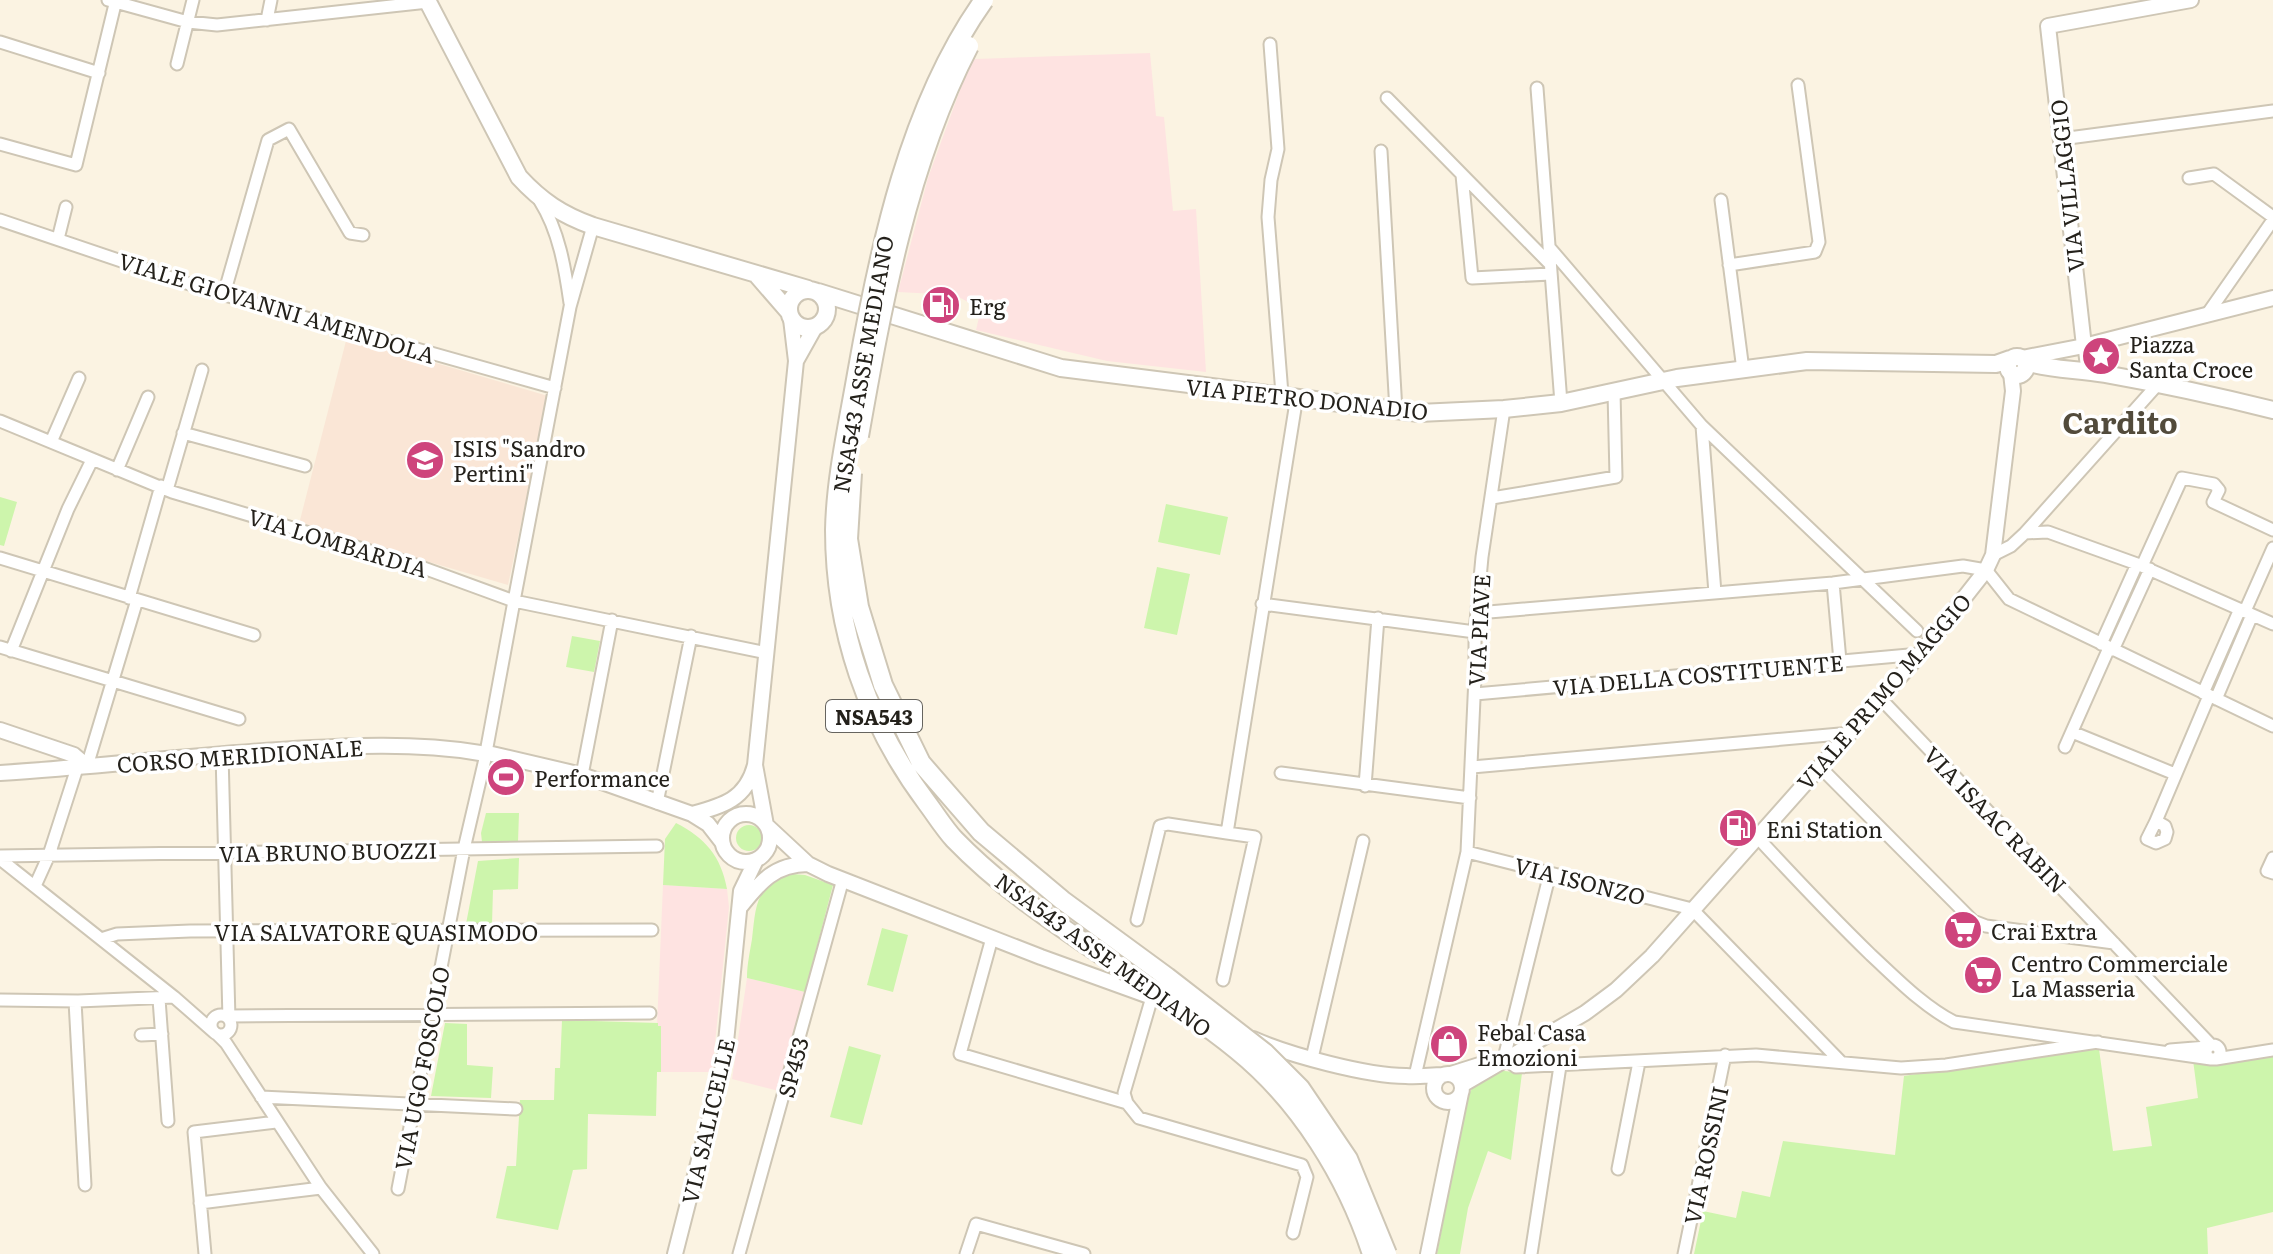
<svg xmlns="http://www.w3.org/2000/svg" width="2273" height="1254" viewBox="0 0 2273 1254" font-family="Literata,serif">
  <rect width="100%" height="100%" fill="#fbf3e2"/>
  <path fill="#fee3e1" d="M 1150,53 L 1156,116 L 1164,117 L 1173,211 L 1196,209 L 1206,372 L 1107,361 L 976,330 L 981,309 L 955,295 L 898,292 L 928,178 L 968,68 L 975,59 Z
    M 663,885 L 727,889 L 729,907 L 712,1072 L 661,1072 L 661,1027 L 657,1026 Z
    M 747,978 L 805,992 L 779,1091 L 732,1079 Z"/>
  <path fill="#fae6d6" d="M 347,337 L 548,396 L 508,585 L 299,524 Z"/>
  <path fill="#cdf5ac" d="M 0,497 L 17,502 L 4,546 L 0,545 Z
    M 1166,504 L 1228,517 L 1220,555 L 1158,542 Z
    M 1157,567 L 1190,574 L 1177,635 L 1144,628 Z
    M 572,636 L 600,641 L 594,672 L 566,667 Z
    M 486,813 L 519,813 L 518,842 L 482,842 L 481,833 Z
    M 676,823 C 705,838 721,856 727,889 L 663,885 L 665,839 Z
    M736 838a13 13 0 1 1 26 0a13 13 0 1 1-26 0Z
    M 519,858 L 518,889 L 493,890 L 492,924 L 466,924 L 478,861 Z
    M 793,874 L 805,875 L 833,885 L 805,992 L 747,978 C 747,964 750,952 752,939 C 756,905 755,884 793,874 Z
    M 882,928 L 908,935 L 893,992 L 867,985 Z
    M 562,1020 L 658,1023 L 658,1026 L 661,1026 L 661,1072 L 657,1072 L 656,1116 L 588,1114 L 587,1169 L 573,1170 L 558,1230 L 496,1218 L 507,1166 L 516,1166 L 520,1100 L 554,1100 L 555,1068 L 560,1068 Z
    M 445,1023 L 467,1024 L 467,1065 L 493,1067 L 491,1098 L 431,1096 Z
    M 849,1046 L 881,1055 L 862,1125 L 830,1117 Z
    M 2085,1047 L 2099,1049 L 2113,1151 L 2152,1146 L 2146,1107 L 2198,1098 L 2193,1060 L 2238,1061 L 2273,1056 L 2273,1212 L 2207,1228 L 2208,1254 L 1694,1254 L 1703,1211 L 1736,1218 L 1742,1191 L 1770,1197 L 1783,1141 L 1895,1155 L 1904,1076 Z
    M 1496,1070 L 1522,1073 L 1511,1160 L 1488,1151 L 1468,1208 L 1460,1254 L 1437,1254 L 1467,1096 L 1475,1085 Z"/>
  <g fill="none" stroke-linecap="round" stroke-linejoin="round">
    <defs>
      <path id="minor" d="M 108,0 L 188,22 L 217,25 L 428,2
        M 267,20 L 271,0
        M 0,42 L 99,73
        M 1270,44 L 1278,149 L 1271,180 L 1268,217 L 1282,394
        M 177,64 L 193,0
        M 1537,88 L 1561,403
        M 1387,98 L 1550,264
        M 2061,139 L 2273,111
        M 0,144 L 76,165 L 116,0
        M 1381,151 L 1396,411
        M 1462,175 L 1472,278 L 1551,274
        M 2189,178 L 2214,174 L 2273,217
        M 1721,200 L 1743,370
        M 540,201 C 559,231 565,268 570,303
        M 0,220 L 207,290 L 555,388
        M 593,226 L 570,307 L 514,601 L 767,653
        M 58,239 L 66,207
        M 1549,247 L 1702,426 L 1917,631
        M 1729,265 L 1815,252 L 1819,242 L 1798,85
        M 224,294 L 268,140 L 289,129 L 350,233 L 363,235
        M 2206,316 L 2273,220
        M 2084,346 L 2087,371
        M 0,421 L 172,492 L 410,563 L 514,601 L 487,747
        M 1702,426 L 1715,593
        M 183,433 L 305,466
        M 51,442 L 79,378
        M 117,470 L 148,397
        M 167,490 L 202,370
        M 1492,498 L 1616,477 L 1614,392
        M 2025,533 L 2048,532 L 2137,564 L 2273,624
        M 1993,555 L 2011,546 L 2025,533 L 2158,384
        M 0,558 L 254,635
        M 2142,566 L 2182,478 L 2214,484 L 2219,490 L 2213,502 L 2273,530
        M 1833,583 L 1840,661
        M 129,598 L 161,486
        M 1262,604 L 1475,632
        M 2245,611 L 2273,548
        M 1477,613 L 1833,583 L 1963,566 L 1986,570 L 2009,599 L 2273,726
        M 2101,644 L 2137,564
        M 0,647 L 239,719
        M 2113,650 L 2150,569
        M 11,651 L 68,509 L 92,460
        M 2203,693 L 2240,609
        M 1475,694 L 1920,654
        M 1880,698 L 2211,1045
        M 2216,699 L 2252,615
        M 2072,732 L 2175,774
        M 2065,747 L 2109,648
        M 222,754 L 229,1019
        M 87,766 L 137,600
        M 1819,766 L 1973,921 L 1986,926 L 2114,943
        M 1472,767 L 1851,733
        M 1281,773 L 1470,798
        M 582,775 L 612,620
        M 1365,786 L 1378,618
        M 657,803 L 691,636
        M 2156,821 L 2209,696
        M 2156,821 L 2165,826 L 2167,832 L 2165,839 L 2156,843 L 2147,839 Z
        M 1758,838 C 1795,878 1832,917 1871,955 C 1897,979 1923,1006 1954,1022 L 2211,1059
        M 1467,852 L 1692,909 L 1841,1062
        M 0,856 L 657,846
        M 2273,858 L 2267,871 L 2273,873
        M 0,859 L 174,997 L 214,1032
        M 1550,873 L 1504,1058 L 1516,1067 L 1756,1055 L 1901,1068 L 1946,1065 L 2098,1042
        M 35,886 L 49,855 L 77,768
        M 1137,920 L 1160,826 L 1168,824 L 1227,833 L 1297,396
        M 992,938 L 960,1054 L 1127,1103
        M 101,939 L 117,934 L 190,931 L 652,930
        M 1223,980 L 1255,837 L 1227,833
        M 1152,997 L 1124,1093 L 1127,1103 L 1139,1118 L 1302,1165 L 1307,1177 L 1293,1233
        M 159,999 L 168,1121
        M 0,1000 L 78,1001 L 174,997
        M 75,1001 L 85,1185
        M211 1025a10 10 0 1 1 20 0a10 10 0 1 1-20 0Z
        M 229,1016 L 650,1013
        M 217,1034 L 226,1043 L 321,1188 L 373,1254
        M 141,1035 L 162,1034
        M2206 1052a7 7 0 1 1 14 0a7 7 0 1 1-14 0Z
        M 2170,1050 L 2207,1047
        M 1312,1058 L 1363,841
        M 2216,1059 L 2273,1050
        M 1415,1076 L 1467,852 L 1475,677 L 1475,632 L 1482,557 L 1504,409
        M 261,1097 L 516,1109
        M 1618,1169 L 1639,1062
        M 398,1189 L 464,849 L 485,759
        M 200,1203 L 321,1188
        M 205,1254 L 194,1132 L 276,1122
        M 739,1254 L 843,879
        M 966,1254 L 976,1224 L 1084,1254
        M 1531,1254 L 1560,1066
        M 1684,1254 L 1725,1055"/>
      <path id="tertiary" d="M 791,319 L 796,361 L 755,765 L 766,825 L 808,864 L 828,874 L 1041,957 L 1160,1000
        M 2084,346 L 2048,26 L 2191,0
        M 2022,358 L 2084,346 L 2273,298
        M 796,361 L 815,327
        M 0,730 L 74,755 L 87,766
        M 492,754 L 582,775 L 692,814 L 708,824 L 722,842
        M 0,773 C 93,767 186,756 279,750 C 347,746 413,742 480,753
        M 692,814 C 722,806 746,800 755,765
        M722 838a24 24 0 1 1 48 0a24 24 0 1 1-48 0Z
        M 741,906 C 760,882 775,864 808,864
        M 1253,1039 C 1289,1055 1367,1076 1406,1076 C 1418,1077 1431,1075 1443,1075
        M 1451,1074 L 1492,1061
        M1434 1088a14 14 0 1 1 28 0a14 14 0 1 1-28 0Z
        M 1462,1085 L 1585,1013 L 1616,990 L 1652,956 L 1920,654 L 1986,570 L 1993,555 L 2013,391 L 2011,373
        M 675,1254 L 724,1062 L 741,891 L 756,860
        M 1428,1254 L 1461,1093"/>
      <path id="secondary" d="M 427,0 L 519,177 C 541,201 562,215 593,226 L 808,289
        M 756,274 L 789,312
        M789 309a19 19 0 1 1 38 0a19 19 0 1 1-38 0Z
        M 818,292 L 1061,368 L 1419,413 L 1504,409 L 1561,403 L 1677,378 L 1807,361 L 1996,364 L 2010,359
        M2008 366a9 9 0 1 1 18 0a9 9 0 1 1-18 0Z
        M 2026,362 C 2051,370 2078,369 2105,374 C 2161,384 2217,396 2273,410"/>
    </defs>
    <use href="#minor" stroke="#cec6b5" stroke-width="15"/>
    <use href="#tertiary" stroke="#cec6b5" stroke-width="18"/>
    <use href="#secondary" stroke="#cec6b5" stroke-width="20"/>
    <use href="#minor" stroke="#fff" stroke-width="11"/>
    <use href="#tertiary" stroke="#fff" stroke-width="14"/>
    <use href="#secondary" stroke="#fff" stroke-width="16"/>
    <defs>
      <path id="trunk-bridge" d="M 984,0 C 909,105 879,249 857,374 C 848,426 836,478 835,530 C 835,630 867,723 927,803 C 936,815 944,828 954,839 C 1006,893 1071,934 1133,976 C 1168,999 1204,1023 1237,1050 C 1300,1101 1347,1177 1372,1254
        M 859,436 C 882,306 907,165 969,46
        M 852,473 L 848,539 L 859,607 L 883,685 L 921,763 L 981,832 L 1062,900 L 1167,977 L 1265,1053 L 1300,1088 L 1348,1159 L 1387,1254"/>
    </defs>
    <use href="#trunk-bridge" stroke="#cec6b5" stroke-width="22" stroke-linecap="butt"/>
    <use href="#trunk-bridge" stroke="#fff" stroke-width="18"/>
  </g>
  <defs>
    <symbol id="fuel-disc" viewBox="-11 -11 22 22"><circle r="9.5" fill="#ce447c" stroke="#fff"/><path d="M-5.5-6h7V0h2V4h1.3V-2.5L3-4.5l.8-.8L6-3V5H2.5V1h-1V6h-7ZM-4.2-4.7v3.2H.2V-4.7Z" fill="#fff"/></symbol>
    <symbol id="sight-disc" viewBox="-11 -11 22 22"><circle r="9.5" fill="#ce447c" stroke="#fff"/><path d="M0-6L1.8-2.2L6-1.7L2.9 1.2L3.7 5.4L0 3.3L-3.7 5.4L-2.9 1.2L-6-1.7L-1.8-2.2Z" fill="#fff"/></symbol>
    <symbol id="school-disc" viewBox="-11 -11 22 22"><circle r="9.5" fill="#ce447c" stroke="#fff"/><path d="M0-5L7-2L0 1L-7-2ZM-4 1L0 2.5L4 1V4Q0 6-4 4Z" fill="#fff"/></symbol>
    <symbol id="stadium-disc" viewBox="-11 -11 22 22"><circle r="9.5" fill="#ce447c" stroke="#fff"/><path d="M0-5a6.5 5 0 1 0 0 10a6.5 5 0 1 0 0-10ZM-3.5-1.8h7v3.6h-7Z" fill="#fff"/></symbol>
    <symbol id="supermarket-disc" viewBox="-11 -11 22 22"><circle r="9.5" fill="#ce447c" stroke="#fff"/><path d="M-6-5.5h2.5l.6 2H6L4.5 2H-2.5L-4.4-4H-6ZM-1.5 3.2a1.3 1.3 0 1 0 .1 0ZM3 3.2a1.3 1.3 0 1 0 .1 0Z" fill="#fff"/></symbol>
    <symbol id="shop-disc" viewBox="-11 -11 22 22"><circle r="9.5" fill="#ce447c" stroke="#fff"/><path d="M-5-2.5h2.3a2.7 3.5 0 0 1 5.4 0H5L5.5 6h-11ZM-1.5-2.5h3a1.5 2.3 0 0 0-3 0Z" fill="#fff"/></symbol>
  </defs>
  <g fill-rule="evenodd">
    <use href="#fuel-disc" x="919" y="283" width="44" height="44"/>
    <use href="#sight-disc" x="2079" y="334" width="44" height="44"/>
    <use href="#school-disc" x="403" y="438" width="44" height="44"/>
    <use href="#stadium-disc" x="484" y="755" width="44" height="44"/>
    <use href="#fuel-disc" x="1716" y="806" width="44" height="44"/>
    <use href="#supermarket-disc" x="1941" y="908" width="44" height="44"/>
    <use href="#supermarket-disc" x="1961" y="953" width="44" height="44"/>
    <use href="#shop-disc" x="1427" y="1022" width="44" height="44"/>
  </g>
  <g text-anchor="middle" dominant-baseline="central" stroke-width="7" stroke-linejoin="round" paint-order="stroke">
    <rect fill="#fff" stroke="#66645f" stroke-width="2" x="826" y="700" width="96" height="32" rx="6"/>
    <g font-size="20" font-weight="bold" fill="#24211b">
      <text x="874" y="716">NSA543</text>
    </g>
    <g font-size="22" fill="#24211b" stroke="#fff">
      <text transform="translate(2066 186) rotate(-96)">VIA VILLAGGIO</text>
      <text transform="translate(277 307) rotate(17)">VIALE GIOVANNI AMENDOLA</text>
      <text transform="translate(862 364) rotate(-80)">NSA543 ASSE MEDIANO</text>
      <text transform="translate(1307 398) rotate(6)">VIA PIETRO DONADIO</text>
      <text transform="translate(338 542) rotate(17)">VIA LOMBARDIA</text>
      <text transform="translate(1478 630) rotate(-87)">VIA PIAVE</text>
      <text transform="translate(1698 674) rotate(-5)">VIA DELLA COSTITUENTE</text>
      <text transform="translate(1883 691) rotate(-49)">VIALE PRIMO MAGGIO</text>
      <text transform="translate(240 755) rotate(-4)">CORSO MERIDIONALE</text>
      <text transform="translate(1996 819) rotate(46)">VIA ISAAC RABIN</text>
      <text transform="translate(328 851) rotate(-1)">VIA BRUNO BUOZZI</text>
      <text transform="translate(1580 880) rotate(14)">VIA ISONZO</text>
      <text x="376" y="931">VIA SALVATORE QUASIMODO</text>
      <text transform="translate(1104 954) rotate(36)">NSA543 ASSE MEDIANO</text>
      <text transform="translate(792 1067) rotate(-75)">SP453</text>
      <text transform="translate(421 1068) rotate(-79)">VIA UGO FOSCOLO</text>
      <text transform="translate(707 1121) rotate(-77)">VIA SALICELLE</text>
      <text transform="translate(1705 1155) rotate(-78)">VIA ROSSINI</text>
    </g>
    <g font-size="22" fill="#24211b" stroke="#fff" text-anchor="start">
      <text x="969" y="305">Erg</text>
      <text x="2129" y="343">Piazza<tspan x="2129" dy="25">Santa Croce</tspan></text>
      <text x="453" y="447">ISIS "Sandro<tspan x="453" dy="25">Pertini"</tspan></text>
      <text x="534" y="777">Performance</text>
      <text x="1766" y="828">Eni Station</text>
      <text x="1991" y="930">Crai Extra</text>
      <text x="2011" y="962">Centro Commerciale<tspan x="2011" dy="25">La Masseria</tspan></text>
      <text x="1477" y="1031">Febal Casa<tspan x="1477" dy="25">Emozioni</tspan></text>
    </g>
    <g font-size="30" font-weight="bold" fill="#524b3c" stroke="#fff">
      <text x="2120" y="421">Cardito</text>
    </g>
  </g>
</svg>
